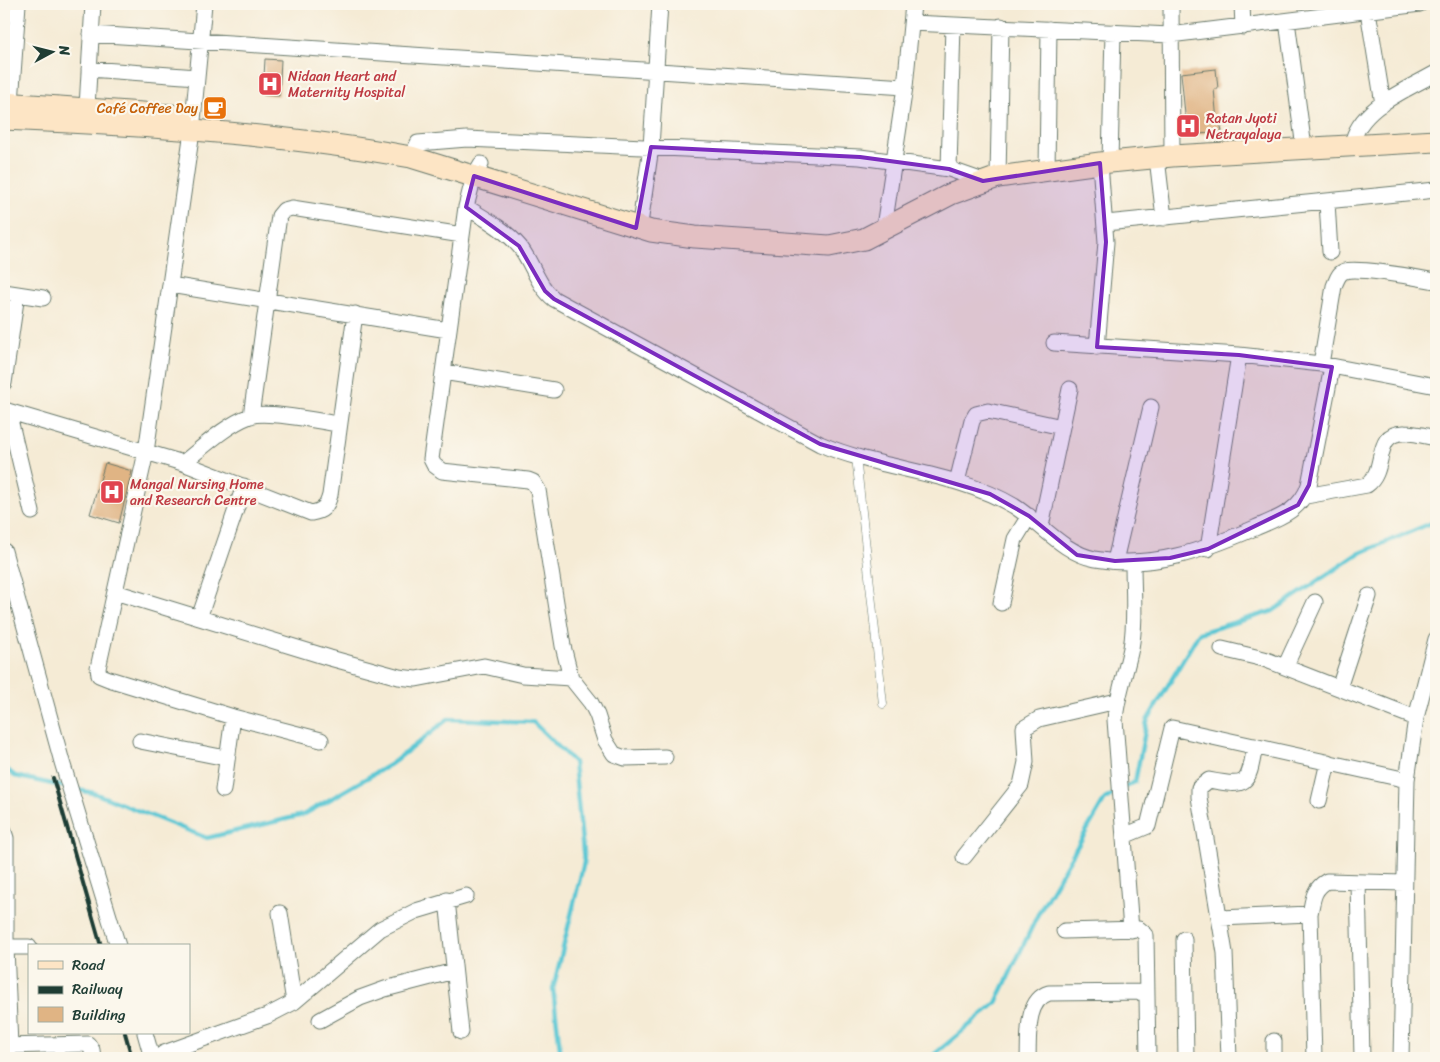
<svg xmlns="http://www.w3.org/2000/svg" width="1440" height="1062" viewBox="0 0 1440 1062" font-family="Sriracha,sans-serif">
  <rect width="100%" height="100%" fill="#fbf7ec"/>
  <filter id="ink" filterUnits="userSpaceOnUse"><feTurbulence type="fractalNoise" baseFrequency=".02" numOctaves="2"/><feDisplacementMap in="SourceGraphic" scale="10" xChannelSelector="R" yChannelSelector="G"/><feConvolveMatrix kernelMatrix="1 2 1 2 8 2 1 2 1" color-interpolation-filters="sRGB"/></filter>
  <filter id="wash" filterUnits="userSpaceOnUse"><feTurbulence type="fractalNoise" baseFrequency=".0096" numOctaves="4" result="noise"/><feDisplacementMap in="SourceGraphic" scale="20" xChannelSelector="R" yChannelSelector="G"/><feGaussianBlur stdDeviation="1.12" result="paint"/><feColorMatrix in="noise" values="0 0 0 0 0 0 0 0 0 0 0 0 0 0 0 0 0 1.4 0 .05"/><feComposite in="paint" operator="in"/></filter>
  <g filter="url(#wash)">
    <rect width="100%" height="100%" fill="#f5ebd5"/>
    <g fill="none" stroke-linecap="round" stroke-linejoin="round">
      <path stroke="#5bc7d4" stroke-width="4.5" d="M 4,767 L 15,776 L 66,787
        M 1123,788 L 1135,782 L 1147,721 L 1199,633 L 1273,611 L 1358,554 L 1436,521
        M 73,789 L 94,793 L 207,838 L 303,815 L 391,764 L 448,719 L 533,722 L 574,762 L 584,862 L 553,989 L 561,1058
        M 930,1058 L 996,1003 L 1039,912 L 1105,799 L 1117,792"/>
    </g>
    <g id="blocks">
      <path fill="#e0b484" d="M 265,59 L 281,60 L 279,96 L 263,95 Z
        M 1216,69 L 1218,89 L 1214,89 L 1217,121 L 1220,121 L 1222,132 L 1187,135 L 1181,73 Z
        M 105,463 L 132,471 L 119,523 L 90,514 Z"/>
    </g>
  </g>
  <g filter="url(#ink)">
    <use href="#blocks" fill-opacity="0" stroke="#6a7a6c" stroke-width="1"/>
    <g fill="none" stroke-linecap="round" stroke-linejoin="round">
      <defs>
        <path id="service" d="M 856,457 L 883,704"/>
        <path id="minor" d="M 204,4 L 192,131 L 146,452 L 98,668 L 99,675 L 109,679 L 233,717 L 321,740
          M 1171,4 L 1172,156
          M 1242,4 L 1243,27
          M 1368,11 L 1383,104
          M 1287,21 L 1304,148
          M 912,23 L 1170,35 L 1420,4
          M 91,34 L 905,87
          M 89,69 L 197,77
          M 11,103 L 18,4
          M 87,107 L 93,4
          M 1352,145 C 1358,108 1406,90 1436,73
          M 411,157 L 418,143 L 467,139 L 860,157 L 949,169 L 983,181
          M 1157,158 L 1164,218
          M 1110,162 L 1113,32
          M 481,164 L 474,176 L 466,207 L 431,459 L 434,465 L 442,471 L 528,480 L 533,482 L 538,490 L 563,646 L 571,678 L 591,703 L 597,715 L 605,740 L 614,754 L 625,758 L 665,757
          M 949,169 L 953,25
          M 1047,170 L 1049,29
          M 998,177 L 1001,26
          M 1327,202 L 1330,252
          M 466,207 C 484,218 506,230 520,247 C 533,264 537,285 554,299 L 820,444 C 883,471 955,471 1014,506 C 1041,523 1063,553 1095,559 C 1152,570 1204,550 1255,528 C 1278,518 1301,511 1309,485 L 1332,367
          M 1106,223 L 1436,190
          M 884,227 L 905,87 L 913,4
          M 636,228 L 641,217 L 651,147 L 660,4
          M 170,285 L 448,330
          M 4,292 L 43,298
          M 1054,343 L 1239,355 L 1321,364 L 1436,386
          M 1097,347 L 1106,242 L 1100,163
          M 1321,364 L 1334,286 C 1337,280 1338,273 1345,271 C 1360,267 1418,278 1436,281
          M 443,372 L 554,390
          M 4,383 L 17,294
          M 4,410 L 183,463 L 311,513 C 323,511 327,507 330,495 L 355,314
          M 8,411 L 32,512
          M 251,416 L 279,216 L 284,210 L 292,208 L 462,235
          M 183,463 C 203,447 226,425 250,416 C 265,410 319,421 338,424
          M 957,482 L 972,421 L 976,414 L 988,411 L 1062,427
          M 1306,496 L 1367,485 C 1388,470 1372,432 1405,433 C 1415,433 1426,436 1436,438
          M 1041,526 L 1070,389
          M 1208,549 L 1239,355
          M 4,551 L 62,762 L 118,946
          M 1115,561 L 1151,407
          M 115,592 L 330,658 L 399,677 L 416,679 L 484,666 L 523,675 L 571,678
          M 1001,603 L 1015,539 L 1029,516
          M 199,618 L 244,486
          M 1222,649 L 1264,659 L 1416,718
          M 1285,667 L 1315,602
          M 1339,688 L 1369,596
          M 140,741 L 226,758
          M 223,790 L 233,717
          M 1319,801 L 1328,762
          M 4,832 L 6,838 L 6,947 L 10,1046
          M 1124,836 L 1148,826 L 1172,728 L 1407,780
          M 964,857 L 1021,785 L 1026,762 L 1024,728 L 1039,719 L 1117,701
          M 1358,882 L 1362,1058
          M 447,900 L 461,1032
          M 280,913 L 294,1002
          M 1220,918 L 1310,914
          M 1131,930 L 1115,720 C 1117,695 1126,673 1131,648 C 1136,621 1133,591 1133,563
          M 1064,931 L 1139,929 L 1146,935 L 1148,1058
          M 1184,939 L 1186,1058
          M 4,947 L 29,947
          M 320,1020 L 360,998 L 385,989 L 454,971
          M 145,1033 L 152,1058
          M 1274,1041 L 1274,1058
          M 4,1046 L 88,1044 L 92,1050 L 93,1058
          M 158,1058 L 164,1053 L 267,1016 L 294,1002 L 380,929 L 416,911 L 466,896
          M 1028,1058 C 1029,1038 1025,1000 1049,993 L 1147,992
          M 1229,1058 L 1225,953 L 1199,797 L 1199,788 L 1209,780 C 1249,788 1248,784 1255,746
          M 1314,1058 L 1310,914 C 1313,899 1313,889 1327,881 L 1404,883
          M 1401,1058 L 1407,780 L 1416,718 L 1436,639"/>
        <path id="secondary" d="M 4,103 L 184,116
          M 4,119 C 139,125 278,133 411,157 L 651,231 L 695,237 L 829,246 L 864,239 L 951,194 L 998,177 L 1100,163 L 1172,156 L 1436,141"/>
      </defs>
      <use href="#service" stroke="#6a7a6c" stroke-width="9"/>
      <use href="#minor" stroke="#6a7a6c" stroke-width="17"/>
      <use href="#secondary" stroke="#6a7a6c" stroke-width="23"/>
      <use href="#service" stroke="#fff" stroke-width="8"/>
      <use href="#minor" stroke="#fff" stroke-width="15"/>
      <use href="#secondary" stroke="#fde5c5" stroke-width="21"/>
      <path stroke="#1f3d34" stroke-width="4" d="M 53,778 L 101,946
        M 125,1033 L 132,1058"/>
    </g>
  </g>
  <path fill="#7b2cbf" fill-opacity="0.2" stroke="#7b2cbf" stroke-width="4" stroke-linejoin="round" d="M 651,147 L 860,157 L 949,169 L 983,181 L 1100,163 L 1106,242 L 1097,347 L 1239,355 L 1332,367 L 1309,485 L 1298,505 L 1208,549 L 1170,558 L 1115,561 L 1077,555 L 1029,516 L 990,494 L 820,444 L 554,299 L 545,291 L 519,246 L 466,207 L 474,176 L 636,228 Z"/>
  <defs>
    <symbol id="hospital-square" viewBox="-11 -11 22 22"><rect x="-9" y="-9" width="18" height="18" rx="4" fill="#e0444e" stroke="#fbf7ec"/><path d="M-5-5h3v3.5h4V-5h3V5h-3V1.5h-4V5h-3Z" fill="#fff"/></symbol>
    <symbol id="cafe-square" viewBox="-11 -11 22 22"><rect x="-9" y="-9" width="18" height="18" rx="4" fill="#e8710a" stroke="#fbf7ec"/><path d="M-5.5-4.5H6V0H3Q3 3.5 0 3.5H-2.5Q-5.5 3.5-5.5 0ZM3-3.2v2h1.7v-2ZM-6 4.5H4V6H-6Z" fill="#fff"/></symbol>
  </defs>
  <g fill-rule="evenodd">
    <use href="#hospital-square" x="256" y="70" width="28" height="28"/>
    <use href="#cafe-square" x="201" y="94" width="28" height="28"/>
    <use href="#hospital-square" x="1174" y="112" width="28" height="28"/>
    <use href="#hospital-square" x="98" y="478" width="28" height="28"/>
  </g>
  <g text-anchor="middle" dominant-baseline="central" stroke-width="4.5" stroke-linejoin="round" paint-order="stroke">
    <g font-size="14" fill="#be3a42" stroke="#fbf7ec" text-anchor="start">
      <text x="288" y="76">Nidaan Heart and<tspan x="288" dy="16">Maternity Hospital</tspan></text>
      <text x="1206" y="118">Ratan Jyoti<tspan x="1206" dy="16">Netrayalaya</tspan></text>
      <text x="130" y="484">Mangal Nursing Home<tspan x="130" dy="16">and Research Centre</tspan></text>
    </g>
    <g font-size="14" fill="#c56008" stroke="#fbf7ec" text-anchor="end">
      <text x="198" y="108">Café Coffee Day</text>
    </g>
  </g>
  <rect width="1440" height="1062" fill="none" stroke="#fbf7ec" stroke-width="20"/>
  <rect x="28" y="944" width="162" height="90" fill="#fbf7ec" stroke="#a3ada2"/>
  <rect x="38" y="961" width="25" height="8" fill="#fde5c5" stroke="#a3ada2"/>
  <text x="72" y="970" font-size="15" fill="#1f3d34">Road</text>
  <rect x="38" y="986" width="25" height="8" fill="#1f3d34" stroke="#a3ada2"/>
  <text x="72" y="994" font-size="15" fill="#1f3d34">Railway</text>
  <rect x="38" y="1007" width="25" height="15" fill="#e0b484" stroke="#a3ada2"/>
  <text x="72" y="1020" font-size="15" fill="#1f3d34">Building</text>
  <g transform="translate(52 52) rotate(83)" stroke="#fbf7ec" stroke-width="4" paint-order="stroke">
  <path d="M0-4L9 19L0 12L-9 19Z" fill="#1f3d34"/>
  <text y="-8" font-size="14" font-weight="bold" text-anchor="middle" fill="#1f3d34">N</text>
  </g>
</svg>
